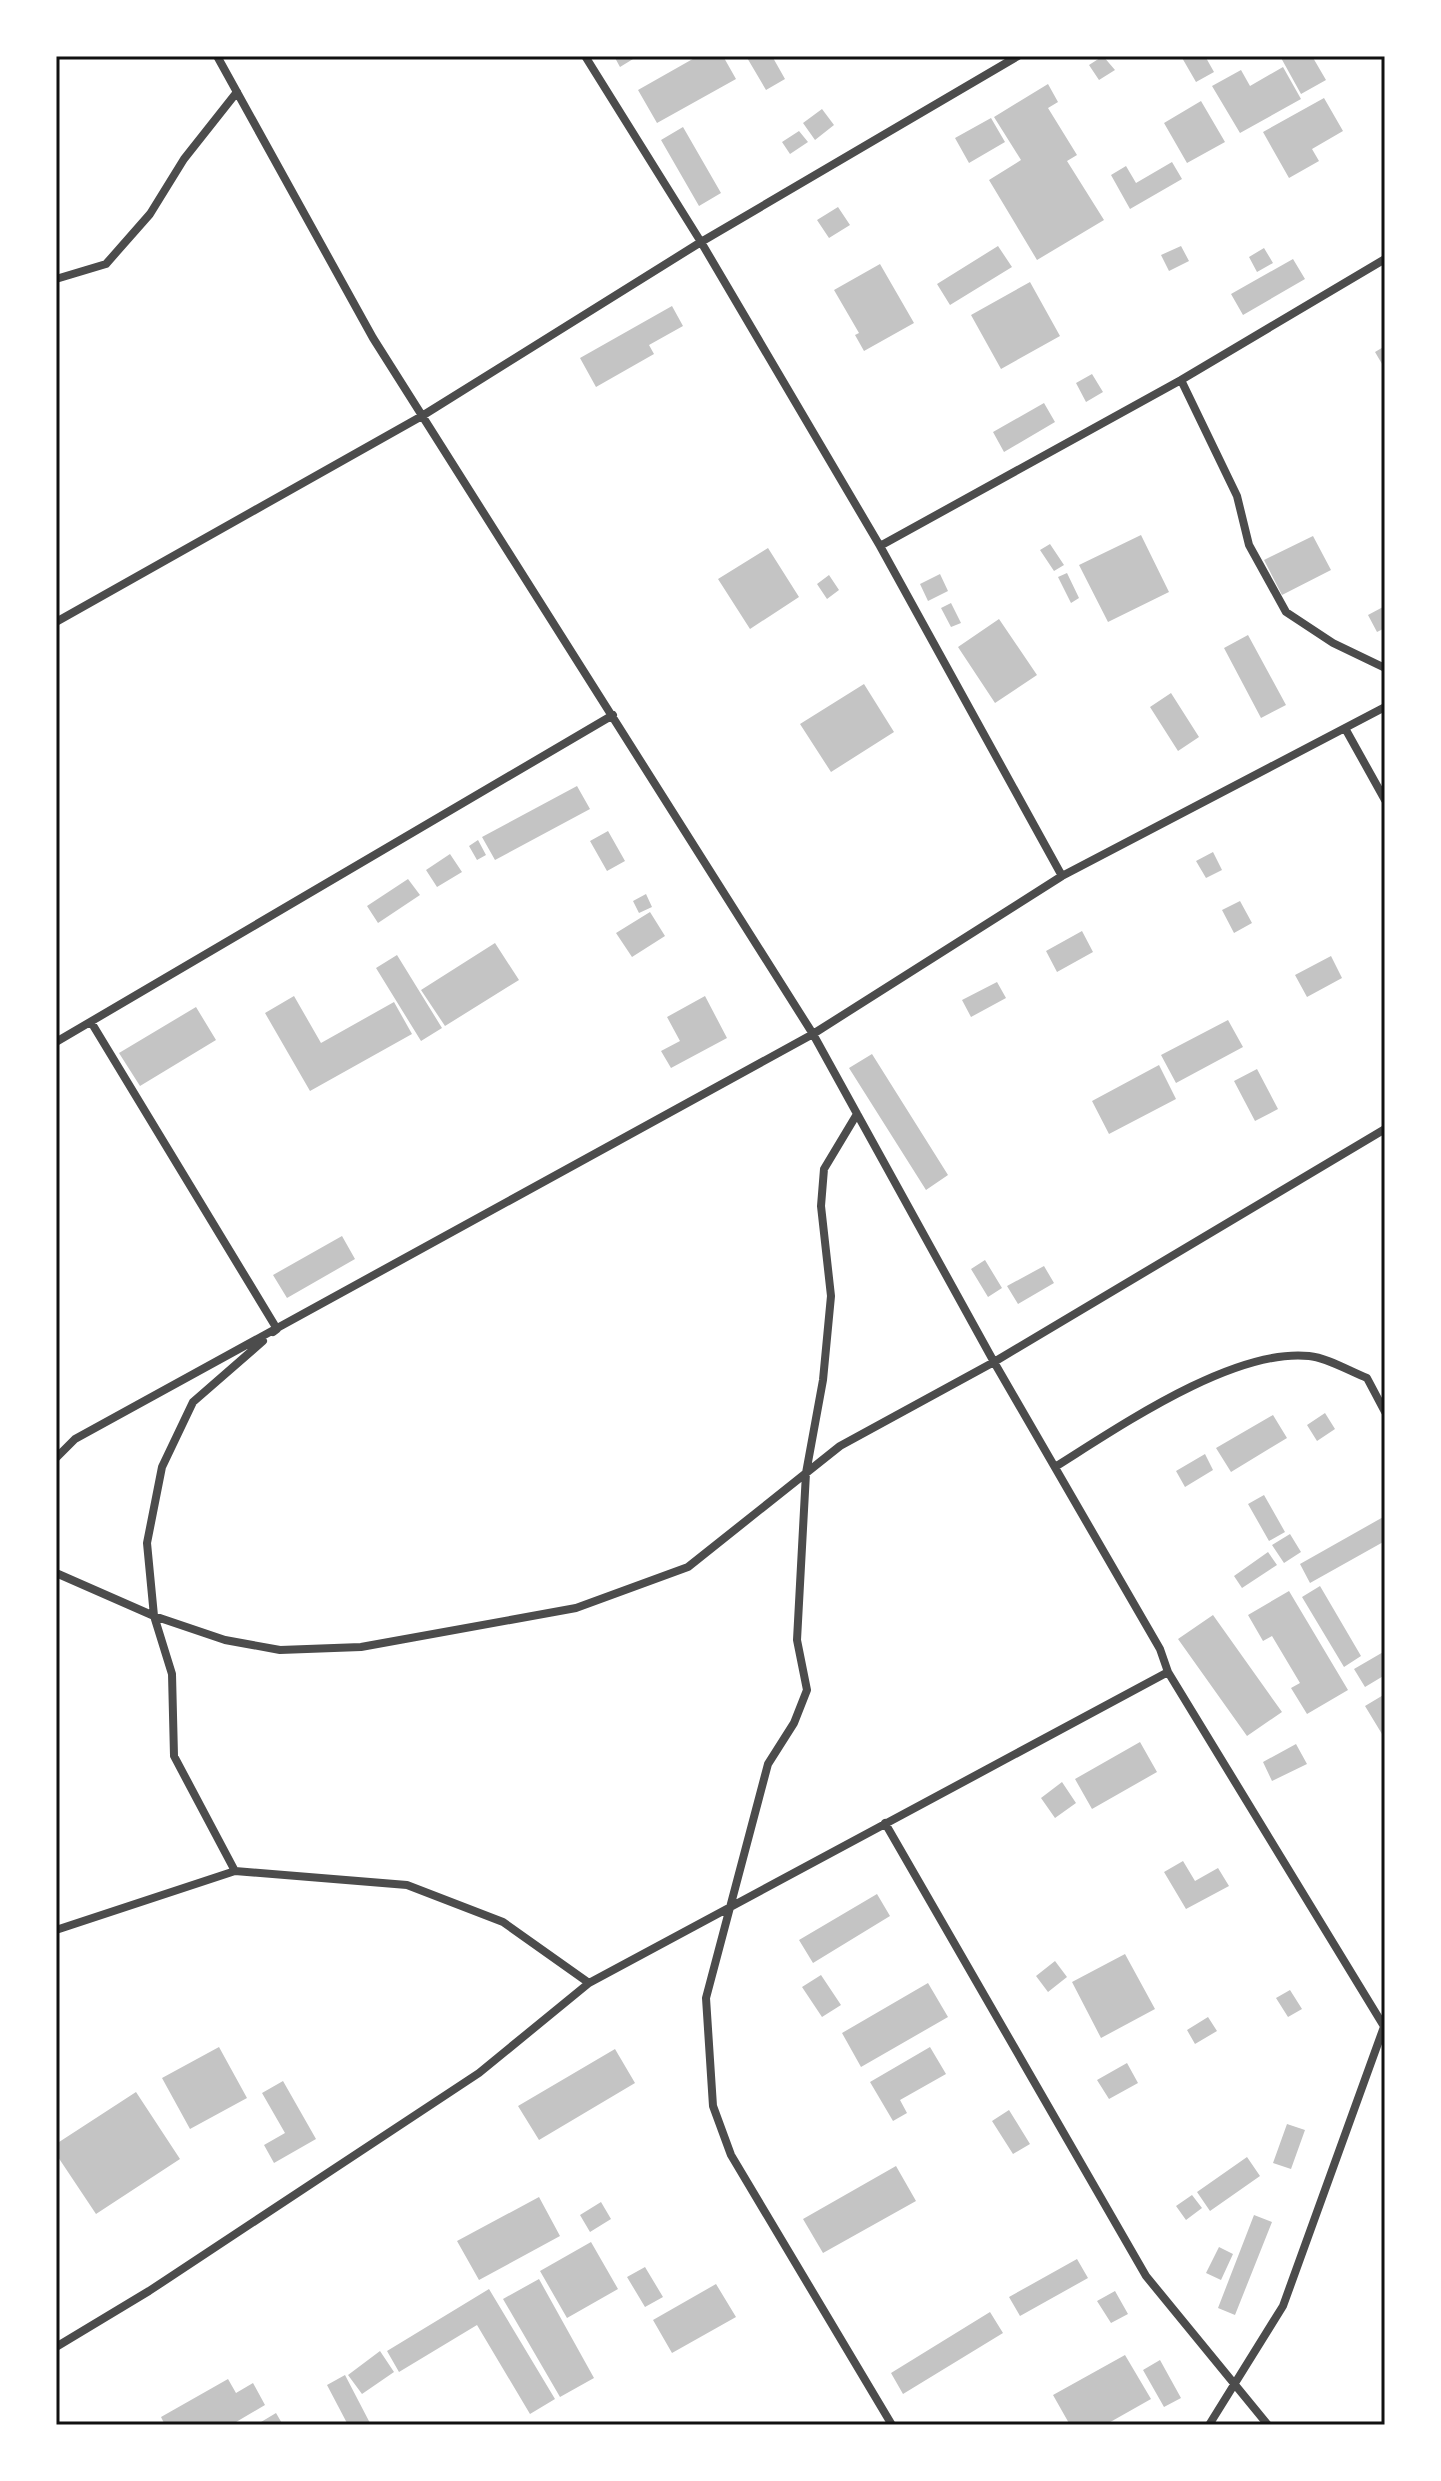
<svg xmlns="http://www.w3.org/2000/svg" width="1441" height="2481" viewBox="0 0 1441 2481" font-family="Overpass,sans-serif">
  <rect width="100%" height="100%" fill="#fff"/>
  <path fill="#c4c4c4" d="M 614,56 L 638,56 L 620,67 Z
    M 698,56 L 723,56 L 736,79 L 657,123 L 638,90 Z
    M 746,56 L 772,56 L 785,79 L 766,90 Z
    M 1103,56 L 1115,70 L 1099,80 L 1089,65 Z
    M 1181,56 L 1205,56 L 1214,72 L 1196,82 Z
    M 1280,56 L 1312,56 L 1326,80 L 1301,94 Z
    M 1283,67 L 1301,99 L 1240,133 L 1212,86 L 1241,70 L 1250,86 Z
    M 1048,84 L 1058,102 L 1048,108 L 1077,155 L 1067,161 L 1104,220 L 1037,260 L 989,180 L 1021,160 L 994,117 Z
    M 1324,98 L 1343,131 L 1312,149 L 1319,161 L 1289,178 L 1263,132 Z
    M 1201,101 L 1225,142 L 1187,163 L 1164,123 Z
    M 822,109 L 834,125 L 815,140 L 803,123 Z
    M 991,118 L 1005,142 L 969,163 L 955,138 Z
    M 683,127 L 721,193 L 699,206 L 661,140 Z
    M 799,131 L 808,142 L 790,154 L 782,142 Z
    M 1172,162 L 1182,179 L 1130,209 L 1111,175 L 1126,166 L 1136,183 Z
    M 838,207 L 850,225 L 829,238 L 817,220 Z
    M 998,246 L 1012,267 L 950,305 L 937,284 Z
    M 1181,246 L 1189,261 L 1169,271 L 1161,255 Z
    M 1264,248 L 1273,263 L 1257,272 L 1249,257 Z
    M 1293,259 L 1305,279 L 1243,315 L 1231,294 Z
    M 880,264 L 914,323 L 864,351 L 855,335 L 859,333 L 834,290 Z
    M 1030,282 L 1060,336 L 1001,369 L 971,315 Z
    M 672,306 L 683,326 L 649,345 L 654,354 L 596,387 L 580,358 Z
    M 1385,346 L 1385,369 L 1375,352 Z
    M 1092,374 L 1103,392 L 1086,402 L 1076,383 Z
    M 1044,403 L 1055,422 L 1004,452 L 993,432 Z
    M 1141,535 L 1169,592 L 1108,622 L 1079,565 Z
    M 1313,536 L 1331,570 L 1282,595 L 1264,560 Z
    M 1050,544 L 1064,565 L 1054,571 L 1040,550 Z
    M 768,548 L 799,597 L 750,629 L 718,579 Z
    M 1067,573 L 1079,598 L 1071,603 L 1058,577 Z
    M 940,574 L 948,591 L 928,601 L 920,584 Z
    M 829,575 L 839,590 L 827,599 L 817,584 Z
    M 951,603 L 961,623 L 951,627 L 941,608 Z
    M 1383,607 L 1385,628 L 1377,632 L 1368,615 Z
    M 999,619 L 1037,675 L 995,703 L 958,647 Z
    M 1248,635 L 1286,705 L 1261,718 L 1224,648 Z
    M 864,684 L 894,732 L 831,772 L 800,724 Z
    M 1171,693 L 1199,737 L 1178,751 L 1150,707 Z
    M 577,786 L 590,809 L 495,860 L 482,837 Z
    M 608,831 L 625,861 L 607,871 L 590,841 Z
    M 478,840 L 486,855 L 477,860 L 469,846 Z
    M 1213,852 L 1222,870 L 1206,878 L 1196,861 Z
    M 450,854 L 462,872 L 437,887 L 426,870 Z
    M 408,879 L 420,895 L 378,923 L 367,906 Z
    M 646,894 L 652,907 L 639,913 L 633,901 Z
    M 1240,901 L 1252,923 L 1234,933 L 1222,910 Z
    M 650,912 L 665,936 L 632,957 L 616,933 Z
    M 1082,931 L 1093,952 L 1057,972 L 1046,951 Z
    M 495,943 L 519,980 L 445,1026 L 421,990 Z
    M 397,955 L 442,1028 L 421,1041 L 376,968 Z
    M 1331,956 L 1342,978 L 1307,997 L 1295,975 Z
    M 997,982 L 1006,998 L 971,1017 L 962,1000 Z
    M 294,996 L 321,1043 L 394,1002 L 412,1034 L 310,1091 L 265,1013 Z
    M 705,996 L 727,1038 L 671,1068 L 661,1051 L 680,1041 L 667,1017 Z
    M 196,1007 L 216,1040 L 140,1086 L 119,1053 Z
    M 1228,1020 L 1243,1047 L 1176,1083 L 1161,1055 Z
    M 872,1054 L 948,1175 L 926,1190 L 849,1068 Z
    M 1159,1065 L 1176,1099 L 1109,1134 L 1092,1101 Z
    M 1257,1069 L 1278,1109 L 1255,1121 L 1234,1081 Z
    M 342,1236 L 355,1259 L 287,1298 L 273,1275 Z
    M 985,1260 L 1002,1288 L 988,1297 L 971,1269 Z
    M 1044,1266 L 1054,1283 L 1018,1304 L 1007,1286 Z
    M 1325,1413 L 1335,1429 L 1317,1441 L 1307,1425 Z
    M 1273,1415 L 1287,1438 L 1231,1472 L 1216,1448 Z
    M 1205,1454 L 1213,1470 L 1185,1487 L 1176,1471 Z
    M 1264,1495 L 1285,1532 L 1269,1541 L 1248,1504 Z
    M 1385,1516 L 1385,1541 L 1310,1583 L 1300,1564 Z
    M 1290,1534 L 1301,1552 L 1284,1563 L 1272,1545 Z
    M 1268,1552 L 1277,1565 L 1242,1588 L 1234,1576 Z
    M 1320,1586 L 1361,1656 L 1344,1667 L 1302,1597 Z
    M 1289,1591 L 1348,1690 L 1307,1714 L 1291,1688 L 1300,1683 L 1272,1636 L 1263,1641 L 1248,1615 Z
    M 1213,1615 L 1282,1712 L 1247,1736 L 1178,1639 Z
    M 1385,1651 L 1385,1675 L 1365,1687 L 1354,1669 Z
    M 1385,1694 L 1385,1739 L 1365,1706 Z
    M 1140,1742 L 1157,1772 L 1092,1809 L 1075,1779 Z
    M 1296,1744 L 1307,1764 L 1272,1781 L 1263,1762 Z
    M 1062,1782 L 1076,1803 L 1055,1818 L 1041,1798 Z
    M 1183,1861 L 1195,1881 L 1218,1868 L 1229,1886 L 1186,1909 L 1164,1872 Z
    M 877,1894 L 890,1916 L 813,1963 L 799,1940 Z
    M 1125,1954 L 1155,2009 L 1101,2038 L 1072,1982 Z
    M 1055,1961 L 1067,1977 L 1048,1992 L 1036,1976 Z
    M 821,1975 L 841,2005 L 822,2017 L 802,1987 Z
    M 928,1983 L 948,2017 L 861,2067 L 842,2033 Z
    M 1290,1990 L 1302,2009 L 1288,2017 L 1276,1998 Z
    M 1208,2017 L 1217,2031 L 1195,2044 L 1187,2030 Z
    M 219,2047 L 247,2098 L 190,2129 L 162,2078 Z
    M 930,2047 L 946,2074 L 900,2100 L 907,2113 L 893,2121 L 870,2082 Z
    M 615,2049 L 635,2083 L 539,2140 L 518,2106 Z
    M 1127,2063 L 1138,2083 L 1109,2099 L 1097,2080 Z
    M 283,2081 L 316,2139 L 274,2163 L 264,2145 L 285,2133 L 262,2093 Z
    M 136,2092 L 180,2159 L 96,2214 L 56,2154 L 56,2144 Z
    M 1009,2110 L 1030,2144 L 1013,2154 L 992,2121 Z
    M 1287,2124 L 1305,2130 L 1291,2169 L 1273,2163 Z
    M 1247,2157 L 1260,2176 L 1210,2211 L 1197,2192 Z
    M 896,2166 L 916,2201 L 823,2253 L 803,2219 Z
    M 1192,2195 L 1202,2208 L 1186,2220 L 1176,2206 Z
    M 539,2197 L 560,2236 L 479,2280 L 457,2241 Z
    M 601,2202 L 611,2219 L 590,2232 L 580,2215 Z
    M 1254,2215 L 1272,2222 L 1235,2315 L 1218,2308 Z
    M 591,2242 L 618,2289 L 567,2318 L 540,2271 Z
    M 1219,2247 L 1233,2254 L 1221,2280 L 1206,2273 Z
    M 1077,2259 L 1088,2278 L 1020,2316 L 1009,2297 Z
    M 645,2267 L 663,2297 L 645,2307 L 627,2277 Z
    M 539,2279 L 594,2378 L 560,2397 L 503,2299 Z
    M 716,2284 L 736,2317 L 672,2353 L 653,2320 Z
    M 489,2289 L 555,2399 L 530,2414 L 477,2325 L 399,2372 L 387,2351 Z
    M 1115,2291 L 1128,2314 L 1111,2323 L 1097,2301 Z
    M 990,2312 L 1003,2333 L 903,2394 L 891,2373 Z
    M 380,2351 L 394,2372 L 362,2394 L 348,2375 Z
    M 1125,2355 L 1151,2399 L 1105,2425 L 1070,2425 L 1053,2395 Z
    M 1160,2360 L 1181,2398 L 1164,2407 L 1143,2370 Z
    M 345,2375 L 371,2425 L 348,2425 L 327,2385 Z
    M 228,2379 L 236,2393 L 253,2383 L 265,2405 L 231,2425 L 165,2425 L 161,2417 Z
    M 276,2413 L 283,2425 L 256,2425 Z"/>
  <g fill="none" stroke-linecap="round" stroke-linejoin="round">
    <path stroke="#4c4c4c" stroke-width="8" d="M 217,56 L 373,338 L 813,1034 L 994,1362 L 1160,1649 L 1168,1672 L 1385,2028
      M 585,56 L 701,242 L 880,546 L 1062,876
      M 56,279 L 106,264 L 150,214 L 184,159 L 237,92
      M 1181,380 L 1237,496 L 1249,545 L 1286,612 L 1333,643 L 1385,668
      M 880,546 L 1181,380 L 1385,259
      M 56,622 L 422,416 L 701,242 L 1018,56
      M 1346,730 L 1385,800
      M 91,1022 L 277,1329 L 273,1332
      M 56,1042 L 613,715
      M 857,1114 L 824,1169 L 821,1206 L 831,1296 L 823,1380 L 806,1473 L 797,1640 L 807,1690 L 794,1723 L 768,1764 L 706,1998 L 713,2106 L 731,2155 L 892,2425
      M 56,1458 L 75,1439 L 813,1034 L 1062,876 L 1385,707
      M 1055,1467 C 1119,1427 1233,1348 1309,1356 C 1328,1358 1349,1371 1367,1378 L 1385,1412
      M 56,1573 L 154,1616 L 225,1640 L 280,1650 L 361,1647 L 576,1608 L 688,1567 L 840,1446 L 994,1362 L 1385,1129
      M 885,1823 L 1146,2276 L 1268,2425
      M 235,1871 L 174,1756 L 172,1674 L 154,1616 L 147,1543 L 162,1467 L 193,1402 L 263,1341
      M 56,1930 L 235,1871 L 407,1885 L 503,1922 L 589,1983 L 1168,1672
      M 56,2347 L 149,2291 L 479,2073 L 589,1983
      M 1209,2425 L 1283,2306 L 1385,2024"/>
  </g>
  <rect width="1441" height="2481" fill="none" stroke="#ffffff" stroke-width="116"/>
  <rect x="58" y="58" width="1325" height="2365" fill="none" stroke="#111" stroke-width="3"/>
</svg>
